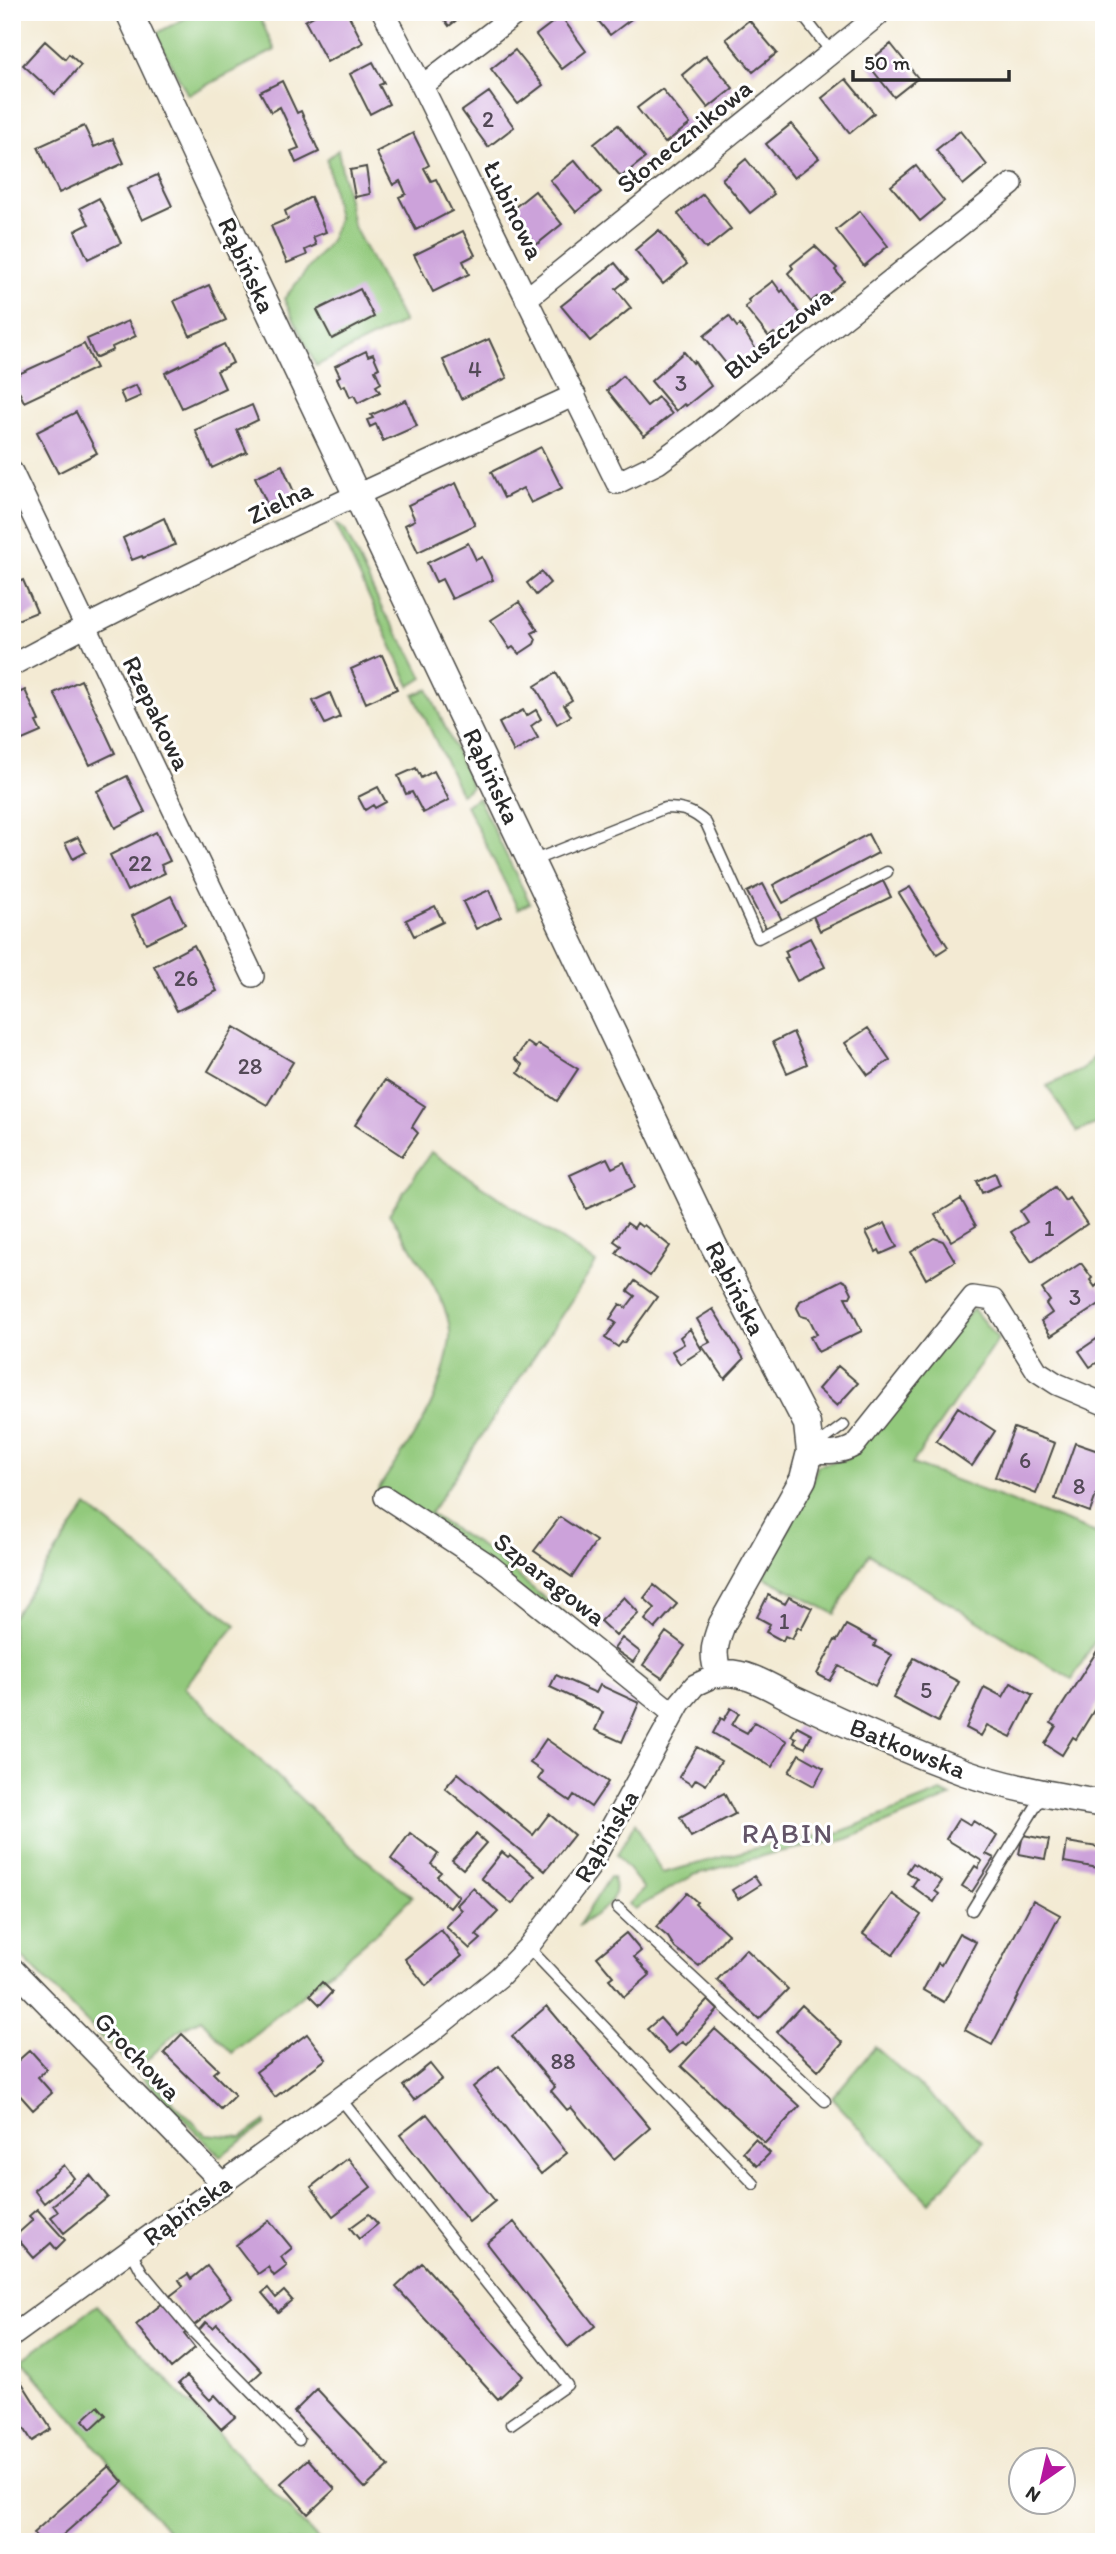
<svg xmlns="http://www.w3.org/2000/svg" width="1116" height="2554" viewBox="0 0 1116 2554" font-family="Itim,sans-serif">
  <rect width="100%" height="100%" fill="#fff"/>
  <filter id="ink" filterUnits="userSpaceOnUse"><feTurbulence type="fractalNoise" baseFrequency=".0143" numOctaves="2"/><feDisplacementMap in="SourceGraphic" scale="14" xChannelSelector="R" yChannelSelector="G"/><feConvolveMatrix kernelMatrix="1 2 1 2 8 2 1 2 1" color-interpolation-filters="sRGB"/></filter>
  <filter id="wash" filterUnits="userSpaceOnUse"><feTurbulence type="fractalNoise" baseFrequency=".00686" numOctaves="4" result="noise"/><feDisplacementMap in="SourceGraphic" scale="28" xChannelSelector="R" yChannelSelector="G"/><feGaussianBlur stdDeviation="1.57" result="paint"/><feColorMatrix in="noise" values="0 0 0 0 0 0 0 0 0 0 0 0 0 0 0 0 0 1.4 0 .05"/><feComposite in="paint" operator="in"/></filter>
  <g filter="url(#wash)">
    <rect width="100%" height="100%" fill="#f3ead3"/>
    <path fill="#92c97b" stroke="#5e7a53" stroke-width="2" d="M 197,12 L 257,12 L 275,50 L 188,95 L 155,34 Z
      M 338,150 L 353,225 L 404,322 L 316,366 L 284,299 L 330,241 L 338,220 L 327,159 Z
      M 335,523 L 345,530 L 383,611 L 411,654 L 423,678 L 410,686 Z
      M 428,689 L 472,787 L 461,794 L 414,695 Z
      M 478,798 L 530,903 L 518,909 L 466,805 Z
      M 1104,1047 L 1104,1120 L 1077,1132 L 1047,1086 L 1082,1070 Z
      M 431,1152 L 596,1263 L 430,1514 L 485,1549 L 659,1693 L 477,1567 L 373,1499 C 388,1469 413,1443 427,1413 C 438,1391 448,1361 450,1337 C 453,1305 407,1241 389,1214 Z
      M 973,1309 L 998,1339 L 912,1464 L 1104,1536 L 1104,1626 L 1072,1679 L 869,1554 L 835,1614 L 764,1577 L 811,1484 L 818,1465 L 847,1459 Z
      M 87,1506 L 236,1625 L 184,1687 L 349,1845 L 412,1897 L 374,1935 L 232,2053 L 201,2019 L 177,2031 L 139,2068 L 205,2134 L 242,2137 L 265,2121 L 266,2124 L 220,2156 L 12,1947 L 12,1618 Z
      M 941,1792 L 951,1797 L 845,1840 L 773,1853 L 694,1875 L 635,1909 L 629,1904 L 644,1889 L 617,1855 L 635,1823 L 662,1873 L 768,1845 L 840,1832 Z
      M 610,1877 L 613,1877 C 621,1905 598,1912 578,1926 Z
      M 875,2047 L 983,2142 L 929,2203 L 832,2098 Z
      M 97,2305 L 320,2542 L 177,2542 L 22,2360 Z"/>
    <g id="blocks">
      <path fill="#cca2da" d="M 321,12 L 347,12 L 363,43 L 327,62 L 305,21 Z
        M 439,12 L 467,12 L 449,26 Z
        M 591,12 L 631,12 L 634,17 L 610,35 Z
        M 561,16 L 586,51 L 562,69 L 536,35 Z
        M 749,20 L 777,53 L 753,72 L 726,39 Z
        M 45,41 L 65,59 L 69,54 L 81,65 L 55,94 L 23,65 Z
        M 891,44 L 918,78 L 894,97 L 867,63 Z
        M 515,50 L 543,85 L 518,104 L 491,69 Z
        M 706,55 L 733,88 L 708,108 L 682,75 Z
        M 373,62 L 384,83 L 379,85 L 389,104 L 370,114 L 350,74 Z
        M 846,79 L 874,113 L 850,133 L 822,98 Z
        M 282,81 L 297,113 L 301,111 L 319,152 L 296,163 L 291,151 L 299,148 L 280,107 L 271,112 L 260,92 Z
        M 662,89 L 690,124 L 665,143 L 637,108 Z
        M 489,92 L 514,127 L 488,147 L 462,111 Z
        M 791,124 L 819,158 L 794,178 L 766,144 Z
        M 618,125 L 645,158 L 621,177 L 594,144 Z
        M 84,126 L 94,147 L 113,139 L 124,163 L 59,193 L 38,147 Z
        M 960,131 L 987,165 L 963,185 L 936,150 Z
        M 413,133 L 429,165 L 424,168 L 431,181 L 436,179 L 452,211 L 416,230 L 399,197 L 406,194 L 403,187 L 400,181 L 393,185 L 376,152 Z
        M 746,159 L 774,194 L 750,213 L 722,179 Z
        M 575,160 L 601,192 L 576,212 L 550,180 Z
        M 916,166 L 944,201 L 920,221 L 891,186 Z
        M 366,167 L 370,194 L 355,197 L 350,170 Z
        M 157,175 L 172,206 L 142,220 L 127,189 Z
        M 535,191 L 562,224 L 536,245 L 509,212 Z
        M 703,194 L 731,229 L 706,249 L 678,214 Z
        M 311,197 L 326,232 L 313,237 L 316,245 L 305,250 L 307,255 L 287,263 L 271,226 L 288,219 L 285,211 Z
        M 99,198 L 121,243 L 88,259 L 75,231 L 89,224 L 80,208 Z
        M 860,211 L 888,246 L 864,266 L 836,230 Z
        M 659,230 L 687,264 L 663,284 L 635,250 Z
        M 463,231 L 475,255 L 463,261 L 469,274 L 433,292 L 414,255 Z
        M 815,246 L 837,268 L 835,270 L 844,281 L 820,301 L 817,297 L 811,302 L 788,273 L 793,268 L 791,265 Z
        M 615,263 L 628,279 L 616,289 L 631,308 L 590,341 L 561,306 Z
        M 773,281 L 781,292 L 783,290 L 801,316 L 776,335 L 774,333 L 769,337 L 745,307 L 750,303 L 748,300 Z
        M 209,285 L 226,320 L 190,336 L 174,301 Z
        M 360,289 L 374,317 L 332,339 L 317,310 Z
        M 729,316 L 737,327 L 740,325 L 757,351 L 732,371 L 704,336 Z
        M 128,321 L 136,336 L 112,347 L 113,350 L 95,358 L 87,339 Z
        M 489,339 L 507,378 L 461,399 L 443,360 Z
        M 84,344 L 96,368 L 24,402 L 12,377 Z
        M 224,344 L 233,363 L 217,371 L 225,388 L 182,408 L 165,373 Z
        M 366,351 L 368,356 L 373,354 L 379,368 L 375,370 L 381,383 L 376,386 L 380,392 L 358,403 L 354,395 L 350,397 L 345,385 L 341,387 L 337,378 L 340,376 L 335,366 Z
        M 684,352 L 693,363 L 694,361 L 711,386 L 686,406 L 684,404 L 676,411 L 651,381 Z
        M 623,376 L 647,406 L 658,397 L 672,414 L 644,436 L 607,390 Z
        M 136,385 L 141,396 L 125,403 L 120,392 Z
        M 406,400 L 417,426 L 383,441 L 376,424 L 370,427 L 367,420 L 373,418 L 371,415 Z
        M 252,405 L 258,420 L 237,430 L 247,452 L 212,468 L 195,430 Z
        M 76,412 L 97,453 L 58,473 L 37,432 Z
        M 541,447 L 562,488 L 531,503 L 523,488 L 504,498 L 491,472 Z
        M 282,465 L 295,494 L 268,506 L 255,477 Z
        M 456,483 L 475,525 L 418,552 L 405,525 L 415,520 L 408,505 Z
        M 164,518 L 175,545 L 143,558 L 142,556 L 132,560 L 123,538 Z
        M 468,543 L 476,560 L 482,557 L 493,580 L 452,599 L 442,579 L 436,582 L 427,563 Z
        M 541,572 L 550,583 L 536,595 L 527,583 Z
        M 23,580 L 37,612 L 12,622 L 12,585 Z
        M 519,602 L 538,630 L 532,633 L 536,639 L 534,644 L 519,654 L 513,647 L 510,649 L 491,620 Z
        M 382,655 L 397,689 L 366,703 L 351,669 Z
        M 556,673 L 572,700 L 564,705 L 571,716 L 557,724 L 535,686 Z
        M 81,680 L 115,753 L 90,765 L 54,693 Z
        M 25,690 L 39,721 L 36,722 L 41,732 L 20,741 L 14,729 L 12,730 L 12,696 Z
        M 330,693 L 340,717 L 325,724 L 313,701 Z
        M 523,710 L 526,716 L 536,710 L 541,719 L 531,726 L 538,738 L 514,752 L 499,723 Z
        M 416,768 L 421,778 L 434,771 L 449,800 L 423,813 L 412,792 L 406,794 L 398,776 Z
        M 127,776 L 145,812 L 115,828 L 97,791 Z
        M 378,787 L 386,802 L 375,808 L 373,805 L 365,810 L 358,797 Z
        M 156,832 L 170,861 L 161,865 L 165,873 L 127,891 L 110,855 Z
        M 868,834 L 878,853 L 783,903 L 773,885 Z
        M 78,837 L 86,852 L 73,859 L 65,843 Z
        M 883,881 L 891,897 L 820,931 L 813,916 Z
        M 763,884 L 782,920 L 766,928 L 747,892 Z
        M 910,887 L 948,947 L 937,954 L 899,893 Z
        M 489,890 L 501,917 L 476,929 L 463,902 Z
        M 171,896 L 185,924 L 146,943 L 132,916 Z
        M 435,906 L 443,922 L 414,936 L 406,920 Z
        M 810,938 L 825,967 L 797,981 L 785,958 L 788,957 L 785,951 Z
        M 194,945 L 217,991 L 177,1011 L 154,966 Z
        M 234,1027 L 293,1062 L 267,1105 L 208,1071 Z
        M 868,1028 L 890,1060 L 868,1075 L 845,1043 Z
        M 793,1032 L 807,1064 L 787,1073 L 773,1042 Z
        M 527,1042 L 535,1048 L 538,1044 L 578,1069 L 557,1101 L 518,1073 L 523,1065 L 515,1059 Z
        M 385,1080 L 425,1106 L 412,1127 L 418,1133 L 402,1156 L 355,1125 Z
        M 607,1158 L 612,1168 L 624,1162 L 635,1187 L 586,1209 L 570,1175 Z
        M 995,1173 L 1000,1185 L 982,1193 L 977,1181 Z
        M 1055,1187 L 1065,1201 L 1069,1198 L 1087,1224 L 1032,1262 L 1011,1232 L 1027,1222 L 1020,1211 Z
        M 961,1199 L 976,1226 L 951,1241 L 935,1215 Z
        M 627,1223 L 634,1228 L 637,1223 L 642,1227 L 644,1225 L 670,1246 L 650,1276 L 616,1253 L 621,1246 L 614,1241 Z
        M 885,1223 L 897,1247 L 881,1254 L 879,1250 L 876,1252 L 866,1232 Z
        M 934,1238 L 943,1241 L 955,1261 L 926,1279 L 911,1252 Z
        M 1081,1263 L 1092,1278 L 1090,1280 L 1095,1287 L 1098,1284 L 1104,1294 L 1104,1301 L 1051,1336 L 1041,1321 L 1052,1313 L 1046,1304 L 1050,1301 L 1042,1289 Z
        M 842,1280 L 847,1283 L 852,1293 L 850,1297 L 845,1297 L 862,1331 L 818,1352 L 810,1337 L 817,1334 L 809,1318 L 801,1316 L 797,1308 L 800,1301 Z
        M 635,1281 L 657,1297 L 624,1343 L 622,1342 L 618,1347 L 605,1338 L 616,1323 L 610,1319 L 620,1304 L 626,1308 L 635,1296 L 628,1291 Z
        M 713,1309 L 744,1359 L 725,1379 L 702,1346 L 710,1342 L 697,1319 Z
        M 690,1329 L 702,1350 L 680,1364 L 672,1351 L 684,1344 L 680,1337 Z
        M 1104,1334 L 1104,1364 L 1101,1360 L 1090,1367 L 1079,1351 Z
        M 838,1366 L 858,1383 L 837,1406 L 818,1389 Z
        M 958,1407 L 995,1431 L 972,1466 L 936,1441 Z
        M 1014,1428 L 1055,1443 L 1036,1494 L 995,1477 Z
        M 1075,1443 L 1104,1453 L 1104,1473 L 1090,1512 L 1055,1499 Z
        M 560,1517 L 596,1541 L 572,1577 L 534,1551 Z
        M 654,1585 L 677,1604 L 655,1629 L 645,1620 L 655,1608 L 644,1598 Z
        M 768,1595 L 785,1604 L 789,1597 L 812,1608 L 801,1629 L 798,1627 L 792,1639 L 785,1636 L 783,1641 L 766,1632 L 770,1624 L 757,1617 Z
        M 624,1597 L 639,1613 L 616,1636 L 600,1621 Z
        M 846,1625 L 876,1641 L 874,1646 L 892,1655 L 875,1686 L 839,1666 L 830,1681 L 817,1674 L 835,1640 L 837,1641 Z
        M 666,1632 L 685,1646 L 662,1678 L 643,1665 Z
        M 622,1638 L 640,1652 L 633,1662 L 614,1649 Z
        M 1104,1640 L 1104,1694 L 1076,1739 L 1073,1737 L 1062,1755 L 1045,1744 L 1056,1726 L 1051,1723 Z
        M 914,1658 L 959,1682 L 938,1722 L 893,1698 Z
        M 556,1675 L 596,1693 L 600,1685 L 639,1703 L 622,1742 L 595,1730 L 603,1712 L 550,1687 Z
        M 1011,1683 L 1033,1695 L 1011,1737 L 987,1725 L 981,1736 L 966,1728 L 984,1687 L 1003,1697 Z
        M 731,1708 L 739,1713 L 732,1725 L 747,1733 L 754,1722 L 787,1741 L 772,1767 L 713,1733 L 721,1718 L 724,1720 Z
        M 797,1726 L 812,1734 L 805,1748 L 794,1743 L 796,1738 L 791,1736 Z
        M 546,1739 L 608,1782 L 591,1807 L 574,1795 L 570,1801 L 538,1779 L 543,1772 L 530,1763 Z
        M 697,1747 L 721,1761 L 706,1785 L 696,1779 L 692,1785 L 679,1777 Z
        M 799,1754 L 824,1768 L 814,1786 L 789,1772 Z
        M 458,1773 L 533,1835 L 549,1814 L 574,1835 L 545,1871 L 445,1788 Z
        M 724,1793 L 735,1814 L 691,1837 L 680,1817 Z
        M 959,1818 L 971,1825 L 973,1821 L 997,1836 L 986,1854 L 994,1858 L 972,1892 L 962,1886 L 975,1866 L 978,1868 L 982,1861 L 946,1839 Z
        M 410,1833 L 438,1854 L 431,1864 L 441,1872 L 437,1876 L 459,1897 L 450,1908 L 391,1859 Z
        M 476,1834 L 486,1843 L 463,1869 L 452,1860 Z
        M 1023,1835 L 1049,1840 L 1045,1859 L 1019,1854 Z
        M 1067,1842 L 1104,1848 L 1104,1869 L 1064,1862 Z
        M 502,1852 L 508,1857 L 510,1855 L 535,1876 L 512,1904 L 481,1878 Z
        M 913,1863 L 942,1881 L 935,1891 L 939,1894 L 934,1902 L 912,1886 L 917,1879 L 907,1872 Z
        M 754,1876 L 760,1885 L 738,1899 L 732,1890 Z
        M 473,1888 L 498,1912 L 476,1935 L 481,1939 L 470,1949 L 446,1927 L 462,1910 L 457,1905 Z
        M 687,1893 L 697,1902 L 695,1904 L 728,1934 L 699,1966 L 675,1948 L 668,1937 L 656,1927 Z
        M 892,1894 L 921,1915 L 893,1955 L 863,1934 Z
        M 1033,1900 L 1060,1915 L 992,2045 L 965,2030 Z
        M 441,1930 L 462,1956 L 426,1986 L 405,1959 Z
        M 626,1933 L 641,1951 L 634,1957 L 650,1975 L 624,1997 L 609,1979 L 613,1976 L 597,1957 Z
        M 959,1933 L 976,1942 L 944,2002 L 923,1990 L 938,1963 L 941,1965 Z
        M 746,1949 L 788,1989 L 759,2019 L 717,1980 Z
        M 322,1982 L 332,1992 L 320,2005 L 310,1995 Z
        M 708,2000 L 718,2010 L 686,2045 L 682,2042 L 669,2053 L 647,2029 L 660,2018 L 675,2035 Z
        M 802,2005 L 843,2043 L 818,2071 L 777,2032 Z
        M 547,2006 L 650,2128 L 614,2159 L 571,2107 L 567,2110 L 551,2091 L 555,2087 L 512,2036 Z
        M 715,2029 L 800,2106 L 765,2143 L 681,2066 Z
        M 182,2034 L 218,2069 L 213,2073 L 235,2095 L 221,2109 L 164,2053 Z
        M 307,2034 L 326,2059 L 275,2097 L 256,2072 Z
        M 30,2050 L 47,2069 L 38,2077 L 52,2093 L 33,2110 L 17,2092 L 12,2097 L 12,2066 Z
        M 430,2064 L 442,2079 L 414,2100 L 403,2086 Z
        M 499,2066 L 567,2153 L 541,2174 L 473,2087 Z
        M 427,2114 L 495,2201 L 469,2222 L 400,2135 Z
        M 755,2139 L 770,2153 L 757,2166 L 743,2152 Z
        M 348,2158 L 371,2187 L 333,2216 L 311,2187 Z
        M 64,2165 L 74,2178 L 44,2203 L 34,2190 Z
        M 90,2175 L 108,2197 L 64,2233 L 51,2217 L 58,2212 L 53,2205 Z
        M 37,2209 L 65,2240 L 56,2249 L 51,2243 L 34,2258 L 15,2236 L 33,2220 L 29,2216 Z
        M 369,2214 L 378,2224 L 359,2239 L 350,2228 Z
        M 269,2220 L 292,2248 L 281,2257 L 287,2266 L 274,2276 L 268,2267 L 258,2274 L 236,2245 Z
        M 514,2222 L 595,2326 L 568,2347 L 487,2243 Z
        M 422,2263 L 523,2376 L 498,2399 L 396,2287 Z
        M 207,2266 L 231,2297 L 193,2326 L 170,2296 L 183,2286 L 179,2280 L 188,2274 L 191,2279 Z
        M 268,2288 L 276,2298 L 284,2291 L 292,2300 L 278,2312 L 262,2293 Z
        M 163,2303 L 187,2332 L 184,2334 L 195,2348 L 171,2368 L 136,2325 Z
        M 206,2322 L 213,2328 L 217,2324 L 262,2371 L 249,2383 L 199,2330 Z
        M 187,2376 L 210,2400 L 215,2395 L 235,2417 L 221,2429 L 179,2383 Z
        M 22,2383 L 51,2429 L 32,2441 L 20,2422 L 12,2427 L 12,2390 Z
        M 317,2389 L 389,2466 L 365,2488 L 294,2412 Z
        M 98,2406 L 106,2415 L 91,2429 L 83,2420 Z
        M 308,2459 L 335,2489 L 308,2514 L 281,2483 Z
        M 109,2466 L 123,2482 L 55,2542 L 41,2542 L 33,2533 Z"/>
    </g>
  </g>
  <g filter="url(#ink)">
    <use href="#blocks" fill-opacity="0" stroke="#494844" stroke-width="2"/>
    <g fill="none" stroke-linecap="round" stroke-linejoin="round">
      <defs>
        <path id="service" d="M 800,12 L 832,53
          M 532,861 L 665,808 C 683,808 693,811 706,823 L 758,938 L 887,872
          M 810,1441 L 825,1439 L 844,1425
          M 618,1908 L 825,2101
          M 972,1910 L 1044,1793
          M 528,1947 L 754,2184
          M 340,2098 L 567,2385 L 511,2424
          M 131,2251 L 142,2272 L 190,2329 L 299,2440"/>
        <path id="minor" d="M 383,12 L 422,86 L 617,483 L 658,463 L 699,433 L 1012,184
          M 422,86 L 518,12
          M 526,299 L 877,16
          M 12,472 L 253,976
          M 12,665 C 196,567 386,481 575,395
          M 810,1452 C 826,1453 840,1454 854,1446 L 973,1297 L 993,1300 L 1037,1371 L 1057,1384 L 1104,1404
          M 385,1497 L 489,1565 L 674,1714
          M 12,1968 L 223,2184
          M 12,2336 L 431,2032 L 499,1977 L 528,1947 L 589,1868 L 680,1703 L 695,1685 L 719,1674"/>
        <path id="tertiary" d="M 129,12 L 224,216 L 714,1246 L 807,1424 L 810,1452 L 803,1479 L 722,1624 C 715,1642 711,1655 719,1674 C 745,1669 775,1690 797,1701 C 852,1727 908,1751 964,1772 C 1009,1788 1057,1796 1104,1804"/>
      </defs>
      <use href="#service" stroke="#494844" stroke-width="13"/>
      <use href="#minor" stroke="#494844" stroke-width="24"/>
      <use href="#tertiary" stroke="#494844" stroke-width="29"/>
      <use href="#service" stroke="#fff" stroke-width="10"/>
      <use href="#minor" stroke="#fff" stroke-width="21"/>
      <use href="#tertiary" stroke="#fff" stroke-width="26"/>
    </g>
  </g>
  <g text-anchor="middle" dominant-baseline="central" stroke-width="6" stroke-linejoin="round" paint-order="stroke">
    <g font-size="23" fill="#534957">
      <text x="488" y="119">2</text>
      <text x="475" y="369">4</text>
      <text x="681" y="383">3</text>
      <text x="140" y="863">22</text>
      <text x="186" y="978">26</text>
      <text x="250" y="1066">28</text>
      <text x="1049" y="1228">1</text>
      <text x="1075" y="1297">3</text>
      <text x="1025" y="1460">6</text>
      <text x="1079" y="1486">8</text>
      <text x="784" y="1621">1</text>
      <text x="926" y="1690">5</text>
      <text x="563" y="2061">88</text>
    </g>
    <g font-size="26" fill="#2b2b2b" stroke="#fff">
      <text transform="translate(684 136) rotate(-39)">Słonecznikowa</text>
      <text transform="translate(514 210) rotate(64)">Łubinowa</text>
      <text transform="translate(247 265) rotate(65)">Rąbińska</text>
      <text transform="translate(778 333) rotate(-39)">Bluszczowa</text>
      <text transform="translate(280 502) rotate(-26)">Zielna</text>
      <text transform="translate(157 713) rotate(64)">Rzepakowa</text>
      <text transform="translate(492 776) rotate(65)">Rąbińska</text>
      <text transform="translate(736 1288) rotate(63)">Rąbińska</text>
      <text transform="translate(550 1579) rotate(38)">Szparagowa</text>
      <text transform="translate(908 1748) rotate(22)">Batkowska</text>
      <text transform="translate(606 1836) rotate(-60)">Rąbińska</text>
      <text transform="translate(138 2056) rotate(46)">Grochowa</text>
      <text transform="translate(187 2210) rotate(-36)">Rąbińska</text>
    </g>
    <g font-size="28" letter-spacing="2" fill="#635568" stroke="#fff">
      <text x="788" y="1833">RĄBIN</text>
    </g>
  </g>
  <rect width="1116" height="2554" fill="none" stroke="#fff" stroke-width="42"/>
  <g transform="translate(1042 2481) rotate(214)"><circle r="33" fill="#ffffff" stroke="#aaaaaa" stroke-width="2"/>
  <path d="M0-5L12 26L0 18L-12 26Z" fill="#b5179e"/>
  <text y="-10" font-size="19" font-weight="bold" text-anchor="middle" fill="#2b2b2b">N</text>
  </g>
  <path d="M853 70v10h156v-10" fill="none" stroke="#2b2b2b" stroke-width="3.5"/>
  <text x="864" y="70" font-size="21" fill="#2b2b2b" stroke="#ffffff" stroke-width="5" paint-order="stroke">50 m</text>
</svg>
